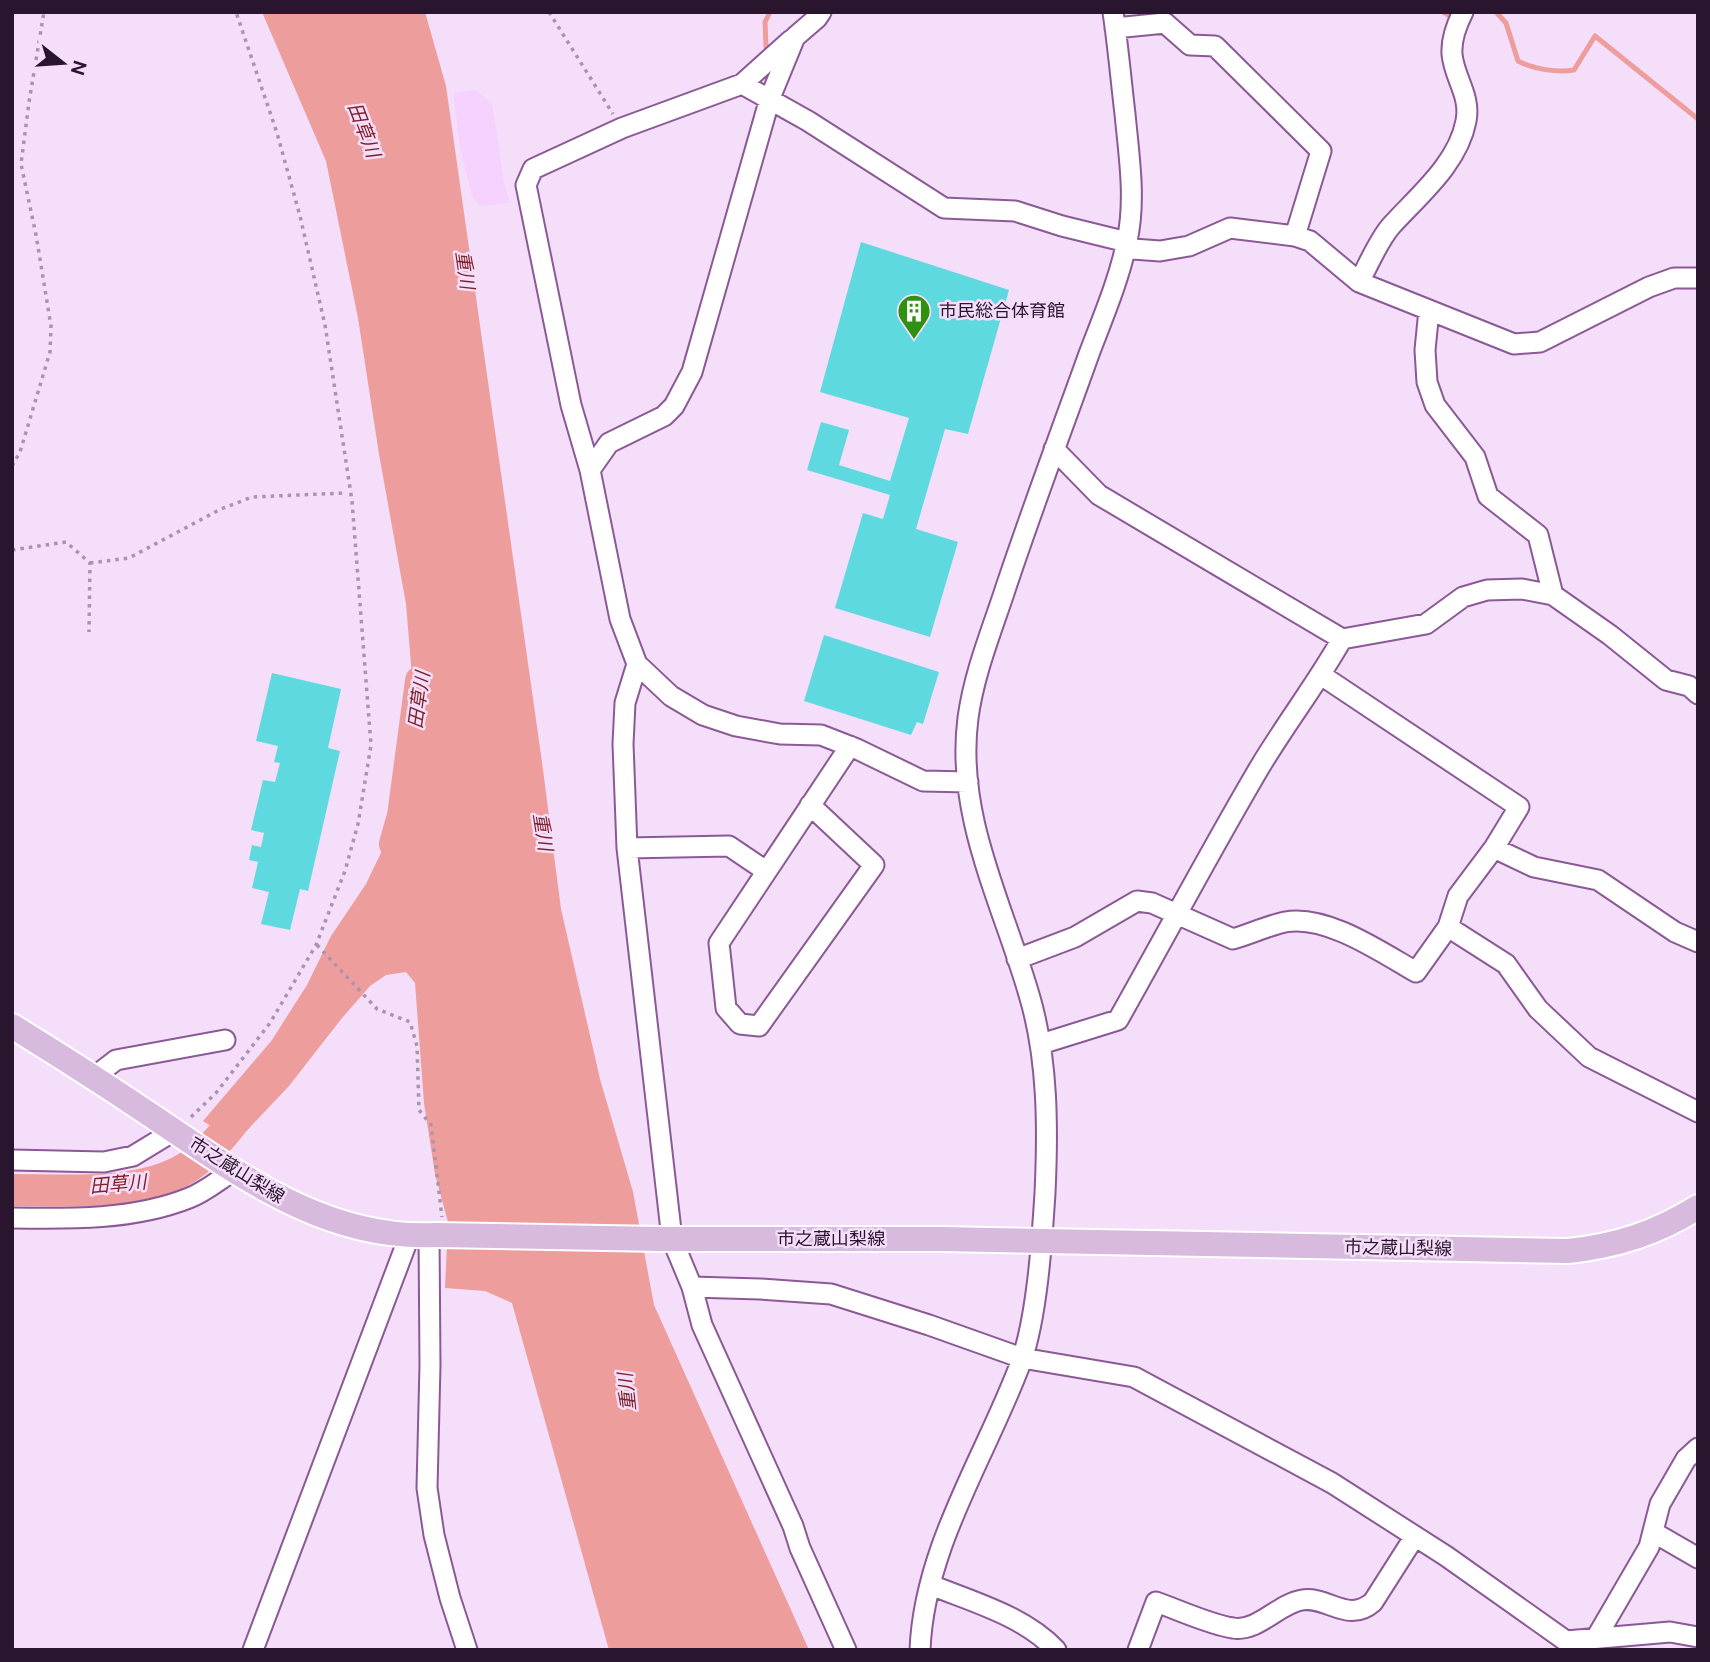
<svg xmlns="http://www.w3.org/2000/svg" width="1710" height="1662" viewBox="0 0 1710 1662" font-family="'DM Sans','Noto Sans JP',sans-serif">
  <rect width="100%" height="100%" fill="#f4def9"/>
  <path fill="#f5d1fd" d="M 476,90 L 492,104 L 504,182 L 510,203 L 479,206 L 472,195 L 460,148 L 454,98 L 455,93 Z"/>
  <path fill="#ed9d9c" d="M 262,12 L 425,12 L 446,86 L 542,762 L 561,909 L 600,1079 L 633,1192 L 654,1305 L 809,1650 L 609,1650 L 512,1303 L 485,1291 L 445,1288 L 448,1222 L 435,1174 L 424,1103 L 415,983 L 406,972 L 386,975 L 370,986 L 342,1018 L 289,1086 L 236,1142 L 203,1121 L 272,1040 L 307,985 L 331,936 L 366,884 L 420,772 L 406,604 L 379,454 L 358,318 L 326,161 Z"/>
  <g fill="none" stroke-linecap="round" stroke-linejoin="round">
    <path stroke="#ed9d9c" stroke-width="5" d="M 1443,12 L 1452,17 L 1454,12
      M 1496,12 L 1506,23 L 1518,61 C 1533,69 1557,73 1574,70 L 1595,36 L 1698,119
      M 766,47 L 765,22 L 770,12"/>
    <path stroke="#ed9d9c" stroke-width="32" d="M 395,844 L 403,816 L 421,681
      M 12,1190 C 65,1190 142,1197 188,1167 C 212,1151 233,1123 250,1100"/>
  </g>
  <path fill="#5fd9e0" d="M 861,242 L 1009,290 L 968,434 L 945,429 L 916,529 L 958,542 L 930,637 L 835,608 L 863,513 L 883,519 L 890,495 L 807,470 L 821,422 L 849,430 L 839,465 L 890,481 L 909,418 L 820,392 Z
    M 824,635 L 939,672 L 923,724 L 917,722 L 911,735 L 804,701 Z
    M 272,673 L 341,689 L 328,748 L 340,751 L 308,891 L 300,889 L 290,930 L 261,924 L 269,892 L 252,888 L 258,862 L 249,860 L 252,845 L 261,847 L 264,833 L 251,830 L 263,780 L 275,782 L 280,763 L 274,762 L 278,746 L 256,741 Z"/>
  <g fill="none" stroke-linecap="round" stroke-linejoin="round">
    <defs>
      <path id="minor" d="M 821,12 L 817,18 L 795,37 L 770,98 L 692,372 L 674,406 L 664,416 L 609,443 L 590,470 L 620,619 L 637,664 L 671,696 L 703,715 L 736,726 L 780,734 L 821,735 L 857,749 L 923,781 L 968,782
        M 1115,28 L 1165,23 L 1190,45 L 1215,46 L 1321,151 L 1295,236
        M 742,84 L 808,121 L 944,208 L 1015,211 L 1062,226 L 1127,242 L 1133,249 L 1160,251 L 1189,246 L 1230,228 L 1295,236 L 1310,241 L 1359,282 L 1514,344 L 1540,342 L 1649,287 L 1674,278 L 1698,278
        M 1359,282 C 1369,264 1378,241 1391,226 C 1418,196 1458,164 1466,121 C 1471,95 1454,78 1452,54 C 1451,40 1457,24 1463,12
        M 1429,310 L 1425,350 L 1427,382 L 1435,405 L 1475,457 L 1488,496 L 1538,535 L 1553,595 L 1610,635 L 1666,680 L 1689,686 L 1698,694
        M 1054,449 L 1099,495 L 1342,639
        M 590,470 L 571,405 L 526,185 L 533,169 L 622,128 L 742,84 L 791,40
        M 637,664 L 625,703 L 623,744 L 627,848 L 672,1239 L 692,1287 L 702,1325 L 793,1526 L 800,1548 L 846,1650
        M 1321,675 L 1519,807 L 1494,848 L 1534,867 L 1598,880 L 1675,932 L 1698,942
        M 810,805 L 874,865 L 759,1026 L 740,1024 L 726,1008 L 719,943 L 850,746
        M 627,848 L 729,846 L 766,871
        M 1448,927 L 1458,896 L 1494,848
        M 1017,959 L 1075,937 L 1137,901 L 1152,903 L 1233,939 C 1250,934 1267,926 1285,922 C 1326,914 1381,952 1416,972 L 1448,927 L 1506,964 L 1538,1009 L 1589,1057 L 1698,1112
        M 1041,1044 L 1118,1020 C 1166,935 1212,848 1261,765 C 1287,722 1317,683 1342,639 L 1426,624 L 1463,597 L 1487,590 L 1522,589 L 1553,595
        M 94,1077 L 116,1060 L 225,1040
        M 12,1160 L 104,1162 L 133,1156 L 174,1131
        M 12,1218 C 70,1219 134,1220 189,1198 C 205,1192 220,1179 235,1170
        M 429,1235 L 430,1365 L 427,1488 L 434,1535 L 450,1598 L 467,1650
        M 692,1287 L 760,1289 L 831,1294 L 929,1325 L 1022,1358 L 1134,1377 L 1332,1483 L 1446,1556 L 1566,1641 L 1670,1632 L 1698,1637
        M 1653,1532 L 1698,1558
        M 931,1585 C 973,1602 1024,1616 1056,1650
        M 1596,1638 L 1649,1547 L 1660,1504 L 1686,1459 L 1698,1448
        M 253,1650 L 410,1234
        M 920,1650 C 924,1547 986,1456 1021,1362 C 1037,1317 1042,1241 1045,1193 C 1048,1129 1048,1060 1030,998 C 1004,906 955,817 968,718 C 974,673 992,630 1006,587 C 1032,509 1061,432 1089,354 C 1103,317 1119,280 1127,241 C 1136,200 1129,156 1125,114 C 1121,80 1118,46 1113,12
        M 1138,1650 L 1156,1602 C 1179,1610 1211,1625 1233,1628 C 1258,1632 1278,1604 1302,1600 C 1328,1596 1348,1624 1373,1602 L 1415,1536"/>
      <path id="major" d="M 12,1026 C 59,1055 106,1085 152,1116 C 240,1175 326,1241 437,1235
        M 660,1239 L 941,1239 L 1568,1251 C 1616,1246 1657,1233 1698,1207"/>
    </defs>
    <use href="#minor" stroke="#8b5996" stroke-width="23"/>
    <use href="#major" stroke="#fff" stroke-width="28"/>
    <path stroke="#a994ae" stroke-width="3.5" stroke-dasharray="3.5 5" stroke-linecap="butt" d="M 549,12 L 613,114
      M 12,466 L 20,452 L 50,352 L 51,326 L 36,235 L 21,164 L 29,102 L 44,12
      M 12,550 L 66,542 L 90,563 L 89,632
      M 90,563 L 129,558 L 221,509 L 252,497 L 345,493
      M 317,945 L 377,1009 L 410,1022 L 417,1046 L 419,1110 L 431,1125 L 442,1217
      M 191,1117 L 216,1093 L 270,1023 L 316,945 L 345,871 L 358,824 L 371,745 L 352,501 L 325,325 L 300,216 L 277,133 L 236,12"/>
    <use href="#minor" stroke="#fff" stroke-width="19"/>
    <use href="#major" stroke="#d7bade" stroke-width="24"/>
    <defs>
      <path id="major-bridge" d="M 437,1235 L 660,1239"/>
    </defs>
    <use href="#major-bridge" stroke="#fff" stroke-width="28" stroke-linecap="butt"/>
    <use href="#major-bridge" stroke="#d7bade" stroke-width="24"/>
  </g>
  <defs>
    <symbol id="building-pin" viewBox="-11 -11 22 30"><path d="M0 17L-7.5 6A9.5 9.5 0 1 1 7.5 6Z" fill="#2f910f" stroke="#f4def9"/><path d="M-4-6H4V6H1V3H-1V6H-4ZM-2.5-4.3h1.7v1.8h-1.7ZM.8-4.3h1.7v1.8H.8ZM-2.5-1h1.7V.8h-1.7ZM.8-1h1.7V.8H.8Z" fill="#fff"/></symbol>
  </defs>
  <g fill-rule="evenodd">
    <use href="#building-pin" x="895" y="292" width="38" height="52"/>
  </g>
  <g text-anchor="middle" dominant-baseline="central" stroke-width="5" stroke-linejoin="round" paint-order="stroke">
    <g font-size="18" fill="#2a152e" stroke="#f4def9" text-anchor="start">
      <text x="939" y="311">市民総合体育館</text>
    </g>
    <g font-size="18" fill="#2a152e" stroke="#f4def9">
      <text transform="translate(237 1170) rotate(32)">市之蔵山梨線</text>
      <text x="831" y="1239">市之蔵山梨線</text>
      <text transform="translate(1398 1248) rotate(1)">市之蔵山梨線</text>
    </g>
    <g font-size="19" font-style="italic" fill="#7f222a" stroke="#f4def9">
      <text transform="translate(364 130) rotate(69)">田草川</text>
      <text transform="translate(465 270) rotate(82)">重川</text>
      <text transform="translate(419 700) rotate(-82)">田草川</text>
      <text transform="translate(543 832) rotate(81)">重川</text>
      <text transform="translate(118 1184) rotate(-5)">田草川</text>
      <text transform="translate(627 1392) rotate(-96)">重川</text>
    </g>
  </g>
  <rect width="1710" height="1662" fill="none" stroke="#2a152e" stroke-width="28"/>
  <g transform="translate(63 63) rotate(107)" stroke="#f4def9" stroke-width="5" paint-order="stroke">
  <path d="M0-5L12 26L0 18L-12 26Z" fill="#2a152e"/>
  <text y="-10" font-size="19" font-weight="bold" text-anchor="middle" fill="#2a152e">N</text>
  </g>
</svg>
